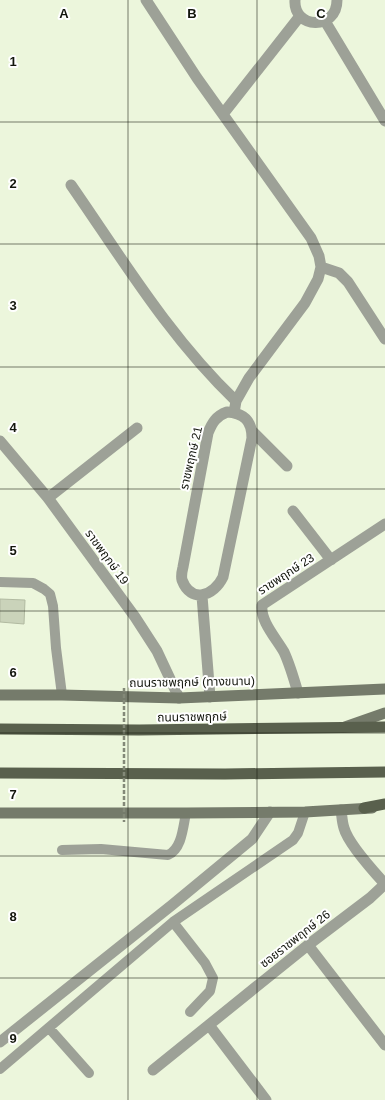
<svg xmlns="http://www.w3.org/2000/svg" width="385" height="1100" viewBox="0 0 385 1100" font-family="Helvetica,'Noto Sans Thai',sans-serif">
  <rect width="100%" height="100%" fill="#ecf6dc"/>
  <path fill="#cad3ba" stroke="#b1baa1" d="M 0,599 L 25,600 L 24,624 L 0,622 Z"/>
  <g fill="none" stroke-linecap="round" stroke-linejoin="round">
    <path stroke="#9da197" stroke-width="10" d="M 0,582 L 33,583 L 44,589 L 50,594 L 53,606 L 56,648 L 62,695
      M 62,850 L 101,849 L 168,855 C 182,849 183,827 186,813
      M 173,922 L 205,963 L 213,978 L 210,991 L 190,1012
      M 49,1028 L 89,1073
      M 0,1069 L 173,922 L 293,840 L 298,833 L 305,812"/>
    <path stroke="#9da197" stroke-width="11" d="M 146,0 L 197,78 L 311,238 L 319,256 L 321,267 L 318,279 L 305,303 L 249,378 L 236,401 L 234,413
      M 295,0 C 293,29 337,31 337,0
      M 325,21 L 385,121
      M 223,114 L 300,16
      M 71,185 C 123,260 170,338 236,401
      M 321,267 L 339,273 L 348,282 L 385,339
      M 227,412 C 244,413 252,421 252,438 L 223,577 C 214,596 191,604 182,580 C 181,576 182,571 183,567 L 208,433 C 212,423 216,416 227,412 Z
      M 252,431 L 287,466
      M 0,441 L 48,498 L 135,617 L 157,651 L 179,698
      M 48,498 L 137,428
      M 293,511 L 331,560
      M 202,596 L 210,697
      M 298,693 C 294,679 290,665 284,652 C 276,638 260,621 262,605 L 385,524
      M 308,945 L 385,1045
      M 209,1025 L 266,1100
      M 0,1042 L 172,905 L 252,839 L 270,812
      M 153,1070 L 308,945 L 370,898 L 385,884 C 374,872 348,843 344,828 C 342,822 342,816 341,810"/>
    <path stroke="#757b6b" stroke-width="11" d="M 0,695 L 62,695 L 179,698 L 385,689
      M 345,727 L 385,713
      M 0,813 L 186,813 L 305,812 L 372,808"/>
    <path stroke="#59604d" stroke-width="11" d="M 0,729 L 139,730 L 385,727
      M 0,773 L 225,774 L 385,772
      M 364,808 L 385,804"/>
    <path stroke="#838978" stroke-width="2.5" stroke-dasharray="4 2" stroke-linecap="butt" d="M 124,688 L 124,822"/>
  </g>
  <path fill="none" stroke="#13160d" stroke-width="1" stroke-opacity="0.55" d="M 128,0 L 128,1100M 257,0 L 257,1100M 0,122 L 385,122M 0,244 L 385,244M 0,367 L 385,367M 0,489 L 385,489M 0,611 L 385,611M 0,733 L 385,733M 0,856 L 385,856M 0,978 L 385,978"/>
  <g text-anchor="middle" dominant-baseline="central" stroke-width="4" stroke-linejoin="round" paint-order="stroke">
    <g font-size="12" fill="#13160d" stroke="#fff">
      <text transform="translate(191 458) rotate(-77)">ราชพฤกษ์ 21</text>
      <text transform="translate(107 557) rotate(54)">ราชพฤกษ์ 19</text>
      <text transform="translate(286 574) rotate(-33)">ราชพฤกษ์ 23</text>
      <text transform="translate(192 682) rotate(-1)">ถนนราชพฤกษ์ (ทางขนาน)</text>
      <text transform="translate(192 717) rotate(-1)">ถนนราชพฤกษ์</text>
      <text transform="translate(295 939) rotate(-38)">ซอยราชพฤกษ์ 26</text>
    </g>
  </g>
  <g font-size="13" text-anchor="middle" font-weight="bold" fill="#13160d" stroke="#fff" stroke-width="4" stroke-linejoin="round" paint-order="stroke">
    <text x="64" y="18">A</text>
    <text x="192" y="18">B</text>
    <text x="321" y="18">C</text>
    <text x="13" y="66">1</text>
    <text x="13" y="188">2</text>
    <text x="13" y="310">3</text>
    <text x="13" y="432">4</text>
    <text x="13" y="555">5</text>
    <text x="13" y="677">6</text>
    <text x="13" y="799">7</text>
    <text x="13" y="921">8</text>
    <text x="13" y="1043">9</text>
  </g>
</svg>
